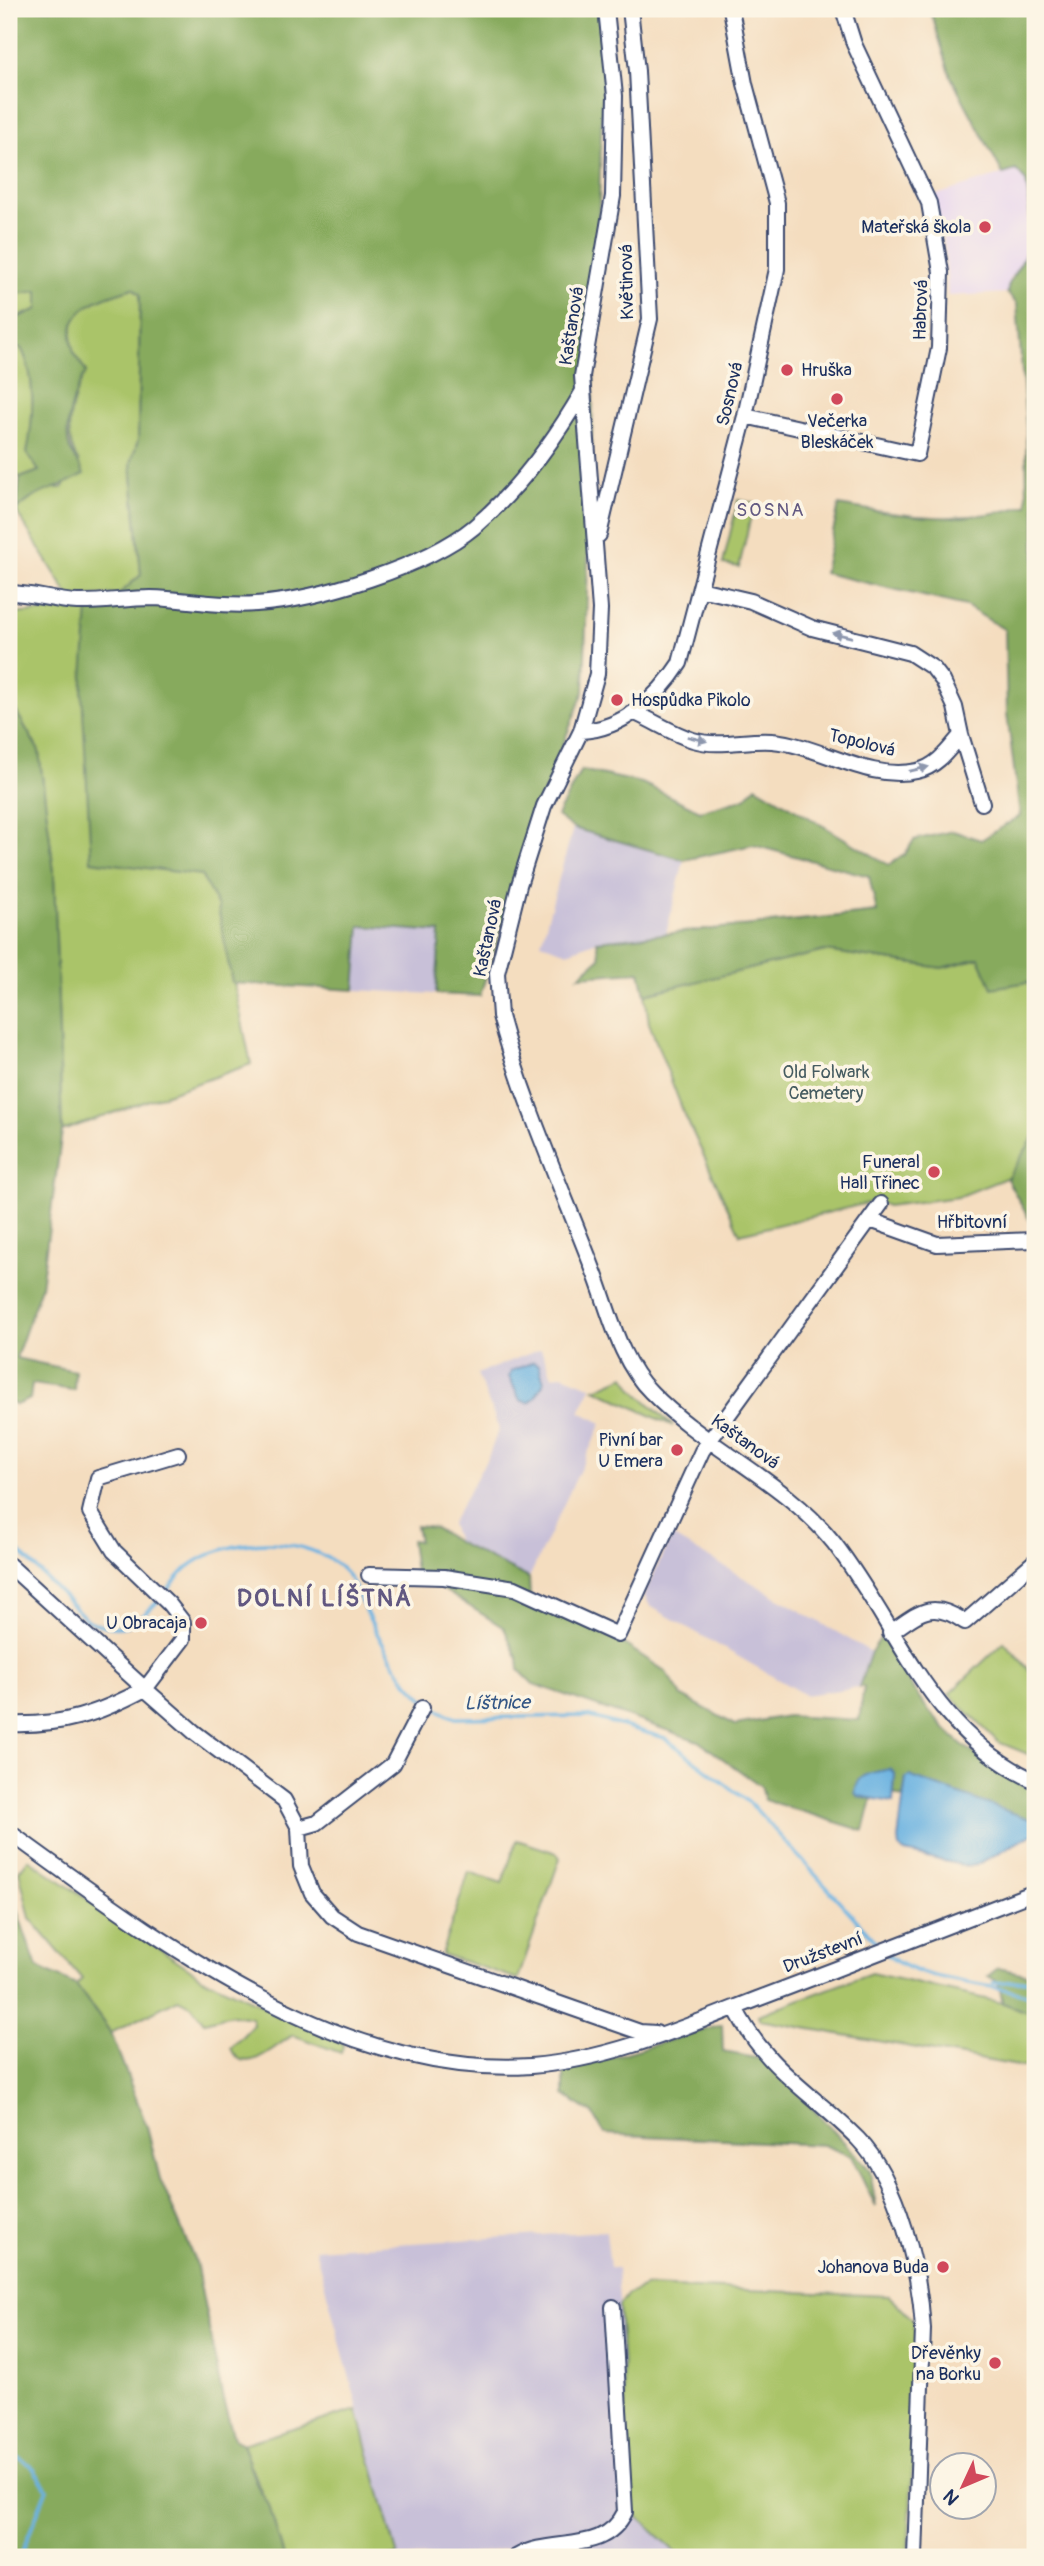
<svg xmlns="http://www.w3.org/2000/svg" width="1044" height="2566" viewBox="0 0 1044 2566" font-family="Pangolin,sans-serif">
  <rect width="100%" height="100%" fill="#fcf5e5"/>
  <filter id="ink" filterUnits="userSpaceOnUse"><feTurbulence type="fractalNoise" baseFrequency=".0143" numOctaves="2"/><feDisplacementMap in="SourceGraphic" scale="14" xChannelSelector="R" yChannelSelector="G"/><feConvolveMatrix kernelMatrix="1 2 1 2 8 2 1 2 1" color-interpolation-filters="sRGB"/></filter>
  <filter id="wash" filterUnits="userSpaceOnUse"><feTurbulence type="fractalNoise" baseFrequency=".00686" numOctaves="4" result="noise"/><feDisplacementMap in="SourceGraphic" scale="28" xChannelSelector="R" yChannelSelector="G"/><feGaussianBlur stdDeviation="1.57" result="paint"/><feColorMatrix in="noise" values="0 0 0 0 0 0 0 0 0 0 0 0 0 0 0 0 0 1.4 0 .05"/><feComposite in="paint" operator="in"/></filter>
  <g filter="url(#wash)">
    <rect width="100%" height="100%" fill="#f4ddbf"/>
    <path fill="#e6d3f0" d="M 1016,170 L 1026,181 L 1029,237 L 1022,262 L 1009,279 L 1007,293 L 948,296 L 945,247 L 933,196 Z"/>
    <path fill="#c8c0d8" d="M 573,828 L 684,860 L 666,934 L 597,941 L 568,952 L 541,943 Z
      M 360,926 L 440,932 L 436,994 L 355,990 Z
      M 541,1349 L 552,1376 L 562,1375 L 592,1387 L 580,1412 L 602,1423 L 529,1578 L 457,1542 L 451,1524 L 489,1455 L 499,1428 L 477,1374 Z
      M 672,1536 L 871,1652 L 859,1687 L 805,1695 L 650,1606 L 644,1595 Z
      M 606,2231 L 610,2268 L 617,2268 L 632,2512 L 682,2557 L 528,2557 L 526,2546 L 452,2557 L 398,2557 L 315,2249 Z"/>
    <path fill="#aac469" stroke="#627a64" stroke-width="2" d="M 133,288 L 140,294 L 138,440 L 131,463 L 141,575 L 119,594 L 70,598 L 16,511 C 30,497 41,487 62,488 L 79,462 C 61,435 71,399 86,372 C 83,365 76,359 74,353 C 60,306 102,298 133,288 Z
      M 38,290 L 38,309 L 9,321 L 9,295 Z
      M 9,346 L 21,348 C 37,377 33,422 28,453 L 39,471 L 20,478 L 9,469 Z
      M 738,500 L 754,503 L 739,567 L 723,564 Z
      M 88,608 L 88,638 L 218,907 L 251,1064 L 62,1131 L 54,872 L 39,751 L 9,699 L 10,614 Z
      M 825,951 L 942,968 L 980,958 L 1029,982 L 1035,1010 L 1035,1135 L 1011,1176 L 958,1197 L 887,1206 L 876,1201 L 740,1234 L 683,1111 L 649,1023 L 645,994 Z
      M 625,1376 L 633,1389 L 673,1426 L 595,1389 Z
      M 1004,1642 L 1035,1676 L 1035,1757 L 998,1742 L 949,1694 Z
      M 517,1840 L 557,1853 L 560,1858 L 518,1979 L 441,1954 L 469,1872 L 502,1883 Z
      M 28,1859 L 203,1978 L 344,2043 L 341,2053 L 293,2035 C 278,2043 243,2080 231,2048 L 253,2025 L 252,2018 L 232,2015 L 204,2022 L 191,2005 L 178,1999 L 111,2033 L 76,1985 L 82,1979 L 30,1918 L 19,1871 Z
      M 871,1973 L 1003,2003 L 1035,2015 L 1035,2069 L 760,2020 L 758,2015 Z
      M 647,2286 L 889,2296 L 919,2326 L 908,2557 L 682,2557 L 632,2512 L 619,2306 L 628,2294 Z
      M 357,2410 L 398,2557 L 284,2557 C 274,2517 256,2483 242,2444 Z"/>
    <path fill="#87aa5d" stroke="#516c5e" stroke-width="2" d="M 9,9 L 598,9 L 604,42 L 584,691 L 539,805 L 480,996 L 436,994 L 440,932 L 360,926 L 355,990 L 232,983 L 218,907 L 201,875 L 91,861 L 82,692 L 88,608 L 119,594 L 141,575 L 131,463 L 138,440 L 140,294 L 133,288 C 102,298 60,307 74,353 C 77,359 83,365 86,372 C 75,391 62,427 70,449 C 74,457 80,465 84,474 C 57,491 41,487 16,511 L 20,478 L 39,471 L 27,453 C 33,422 37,377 21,348 L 9,346 L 9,321 L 38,309 L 38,291 L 9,295 Z
      M 930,9 L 1035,9 L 1035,1010 L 1029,982 L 992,988 L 979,958 L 942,968 L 825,951 L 645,994 L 640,972 L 579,976 L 600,958 L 597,941 L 877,912 L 869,876 L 753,845 L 684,860 L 573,828 L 557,816 L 581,770 L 642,783 L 700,811 L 745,798 L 756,786 L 889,865 L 905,854 L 914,840 L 953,831 L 981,840 L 1020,816 L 1007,714 L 1005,630 L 966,606 L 824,573 L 839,505 C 904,516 962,526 1027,505 L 1026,427 L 1017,304 L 1007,293 C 1009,279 1014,275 1021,263 C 1035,239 1030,207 1026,181 L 1016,170 L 1003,174 L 951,77 Z
      M 9,699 L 39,751 L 54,872 L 62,1131 L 41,1287 L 16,1358 L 75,1371 L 74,1390 L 32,1384 L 30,1399 L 16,1405 L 9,1402 Z
      M 1035,1135 L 1035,1230 L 1007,1179 Z
      M 416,1526 L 435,1528 L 457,1542 L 529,1578 L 530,1597 L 618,1640 L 665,1671 L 682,1696 L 735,1725 L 787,1716 L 859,1720 L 864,1687 L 859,1687 L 871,1652 L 882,1636 L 886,1639 C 922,1717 960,1752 1035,1791 L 1035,1821 L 906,1778 L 903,1798 L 894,1794 L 895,1774 L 858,1796 L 872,1799 L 864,1831 L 765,1800 L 761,1786 L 698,1741 L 533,1684 L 519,1670 L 518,1659 L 504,1628 L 415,1572 L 411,1540 L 419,1541 Z
      M 9,1888 L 37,1967 L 76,1985 L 111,2033 L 147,2127 L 160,2179 L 196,2263 L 223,2400 L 234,2438 L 242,2444 L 257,2486 L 269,2505 L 284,2557 L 9,2557 L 13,2481 L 9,2474 Z
      M 998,1968 L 1035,1976 L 1035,2015 L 1003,2003 L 998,1982 L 988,1976 Z
      M 722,2025 L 723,2052 L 767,2060 L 870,2170 L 876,2207 L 851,2156 L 823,2145 L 605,2134 L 593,2114 L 564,2095 L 564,2071 Z"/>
    <path fill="#6ab2e1" stroke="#4270a0" stroke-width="2" d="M 533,1362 L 539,1365 L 544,1382 L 535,1398 L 528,1403 L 520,1400 L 509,1377 L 511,1371 Z
      M 890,1769 L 895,1774 L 893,1802 L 858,1796 L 855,1793 C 857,1772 873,1773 890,1769 Z
      M 909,1776 L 1035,1821 L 1035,1833 L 978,1864 L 966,1866 L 905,1852 L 899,1848 L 898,1839 L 906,1778 Z"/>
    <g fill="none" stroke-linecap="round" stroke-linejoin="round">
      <path stroke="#6ab2e1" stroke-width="3.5" d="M 9,1541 L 87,1620 C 121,1635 135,1626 158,1601
        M 163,1595 C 171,1586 179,1575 188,1567 C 229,1535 310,1533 346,1573 C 354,1581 358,1596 363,1606 C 385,1649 408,1701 456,1718 L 588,1716 L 665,1738 L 751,1804 L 881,1947
        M 886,1953 C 914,1983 994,1982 1035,1997
        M 993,1983 L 1035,1980
        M 9,2453 L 31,2465 L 47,2489 L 20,2557"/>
    </g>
  </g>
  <g filter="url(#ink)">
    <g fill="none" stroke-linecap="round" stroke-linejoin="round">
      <defs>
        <path id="minor" d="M 606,9 L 615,96 L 613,196 L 582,376 L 600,609 L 597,674 L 581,731 L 544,806 L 519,885 L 497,973 L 500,1016 C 523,1102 561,1186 593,1269 C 609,1309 619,1361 651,1392 C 706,1449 784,1480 834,1543 C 901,1630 928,1731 1035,1781
          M 745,416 L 917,454 L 939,348 L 941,272 L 929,203 L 854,44 L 843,9
          M 599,535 L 650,319 L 637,71 L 630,9
          M 9,593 C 31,593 54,601 77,602 C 101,603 126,598 151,598 C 186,599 221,607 256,604 C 318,600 427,566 474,527 C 518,490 554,441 583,391
          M 635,713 C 654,721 673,734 693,740 C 720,748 745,739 772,741 C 820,745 868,782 917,771 C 937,767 949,749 961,735 L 955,707 L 943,681 L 933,668 L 910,653 L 812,628 L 751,601 L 700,589
          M 581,731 C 624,729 658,697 680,663 L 745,416 L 777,269 L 777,203 L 745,84 L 731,9
          M 961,735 L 982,803
          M 870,1220 L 937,1244 L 1035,1240
          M 178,1454 L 98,1478 L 90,1512 L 114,1551 L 169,1604 L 183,1622 L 183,1639 L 145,1689 L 194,1732 L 284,1800 L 299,1828 L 301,1866 L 312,1893 L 332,1916 L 358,1933 L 640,2032 L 656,2033
          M 9,1565 L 145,1689 C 98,1714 63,1726 9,1724
          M 369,1575 L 444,1577 L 515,1588 L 618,1635 L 702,1451 L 881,1204
          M 890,1633 C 920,1612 932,1599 965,1622 L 1035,1561
          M 299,1828 L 317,1823 L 393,1764 L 422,1708
          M 9,1832 C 157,1939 338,2079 531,2066 C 609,2060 685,2027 757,1999 C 850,1964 943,1928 1035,1892
          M 735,2008 C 767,2071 811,2091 858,2139 C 899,2181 920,2272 923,2329 L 915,2557
          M 516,2557 C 551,2536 604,2556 625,2512 L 613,2307"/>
      </defs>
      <use href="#minor" stroke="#3c496d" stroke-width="18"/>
      <use href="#minor" stroke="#fff" stroke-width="14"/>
    </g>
    <defs><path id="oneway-solid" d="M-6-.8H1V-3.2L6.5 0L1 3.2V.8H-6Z" transform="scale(1.75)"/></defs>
    <g fill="#8d97ae">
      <use href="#oneway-solid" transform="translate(842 635) rotate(-167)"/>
      <use href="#oneway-solid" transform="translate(697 739) rotate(14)"/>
      <use href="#oneway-solid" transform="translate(919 769) rotate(-13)"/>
    </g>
  </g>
  <g fill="#d1495b" stroke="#fcf5e5" stroke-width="2.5">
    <circle cx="985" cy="227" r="7"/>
    <circle cx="787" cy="370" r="7"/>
    <circle cx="837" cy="399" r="7"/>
    <circle cx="617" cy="700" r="7"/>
    <circle cx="934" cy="1172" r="7"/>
    <circle cx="677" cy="1450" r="7"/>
    <circle cx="201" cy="1623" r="7"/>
    <circle cx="943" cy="2267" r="7"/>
    <circle cx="995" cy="2363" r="7"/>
  </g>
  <g text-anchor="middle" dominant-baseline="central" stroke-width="7" stroke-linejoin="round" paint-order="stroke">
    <g font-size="18" fill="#1b2f5e" stroke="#fcf5e5" text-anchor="end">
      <text x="971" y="227">Mateřská škola</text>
      <text x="801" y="370" text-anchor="start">Hruška</text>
      <text x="837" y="421" text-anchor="middle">Večerka<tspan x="837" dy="21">Bleskáček</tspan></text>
      <text x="631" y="700" text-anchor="start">Hospůdka Pikolo</text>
      <text x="920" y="1162">Funeral<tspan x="920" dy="21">Hall Třinec</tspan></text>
      <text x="663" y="1440">Pivní bar<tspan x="663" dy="21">U Emera</tspan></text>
      <text x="187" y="1623">U Obracaja</text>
      <text x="929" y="2267">Johanova Buda</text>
      <text x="981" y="2353">Dřevěnky<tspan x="981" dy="21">na Borku</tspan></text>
    </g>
    <g font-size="18" fill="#1b2f5e" stroke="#fcf5e5">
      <text transform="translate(627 282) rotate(-91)">Květinová</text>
      <text transform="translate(921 310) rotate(-88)">Habrová</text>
      <text transform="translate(572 326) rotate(-81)">Kaštanová</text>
      <text transform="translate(730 394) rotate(-77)">Sosnová</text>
      <text transform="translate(862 743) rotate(14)">Topolová</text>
      <text transform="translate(488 938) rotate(-78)">Kaštanová</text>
      <text x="972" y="1222">Hřbitovní</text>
      <text transform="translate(745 1442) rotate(36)">Kaštanová</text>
      <text transform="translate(823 1953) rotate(-21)">Družstevní</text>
    </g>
    <g font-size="18" fill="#465c61" stroke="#fcf5e5">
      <text x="826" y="1072">Old Folwark<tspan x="826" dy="21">Cemetery</tspan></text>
    </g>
    <g font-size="19" letter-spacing="2" fill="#615881" stroke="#fcf5e5">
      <text x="771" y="510">SOSNA</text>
    </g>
    <g font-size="19" font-style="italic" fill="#335685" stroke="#fcf5e5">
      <text transform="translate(497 1703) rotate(-1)">Líštnice</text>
    </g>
    <g font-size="24" font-weight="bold" letter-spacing="2" fill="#615881" stroke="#fcf5e5">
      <text x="325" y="1598">DOLNÍ LÍŠTNÁ</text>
    </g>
  </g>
  <rect width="1044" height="2566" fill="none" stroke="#fcf5e5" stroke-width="35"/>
  <g transform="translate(963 2486) rotate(226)"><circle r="33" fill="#fcf5e5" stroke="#a2a6af" stroke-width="2"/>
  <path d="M0-5L12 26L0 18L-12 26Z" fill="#d1495b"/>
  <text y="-10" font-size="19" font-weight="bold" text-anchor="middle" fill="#1b2f5e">N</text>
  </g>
</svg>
